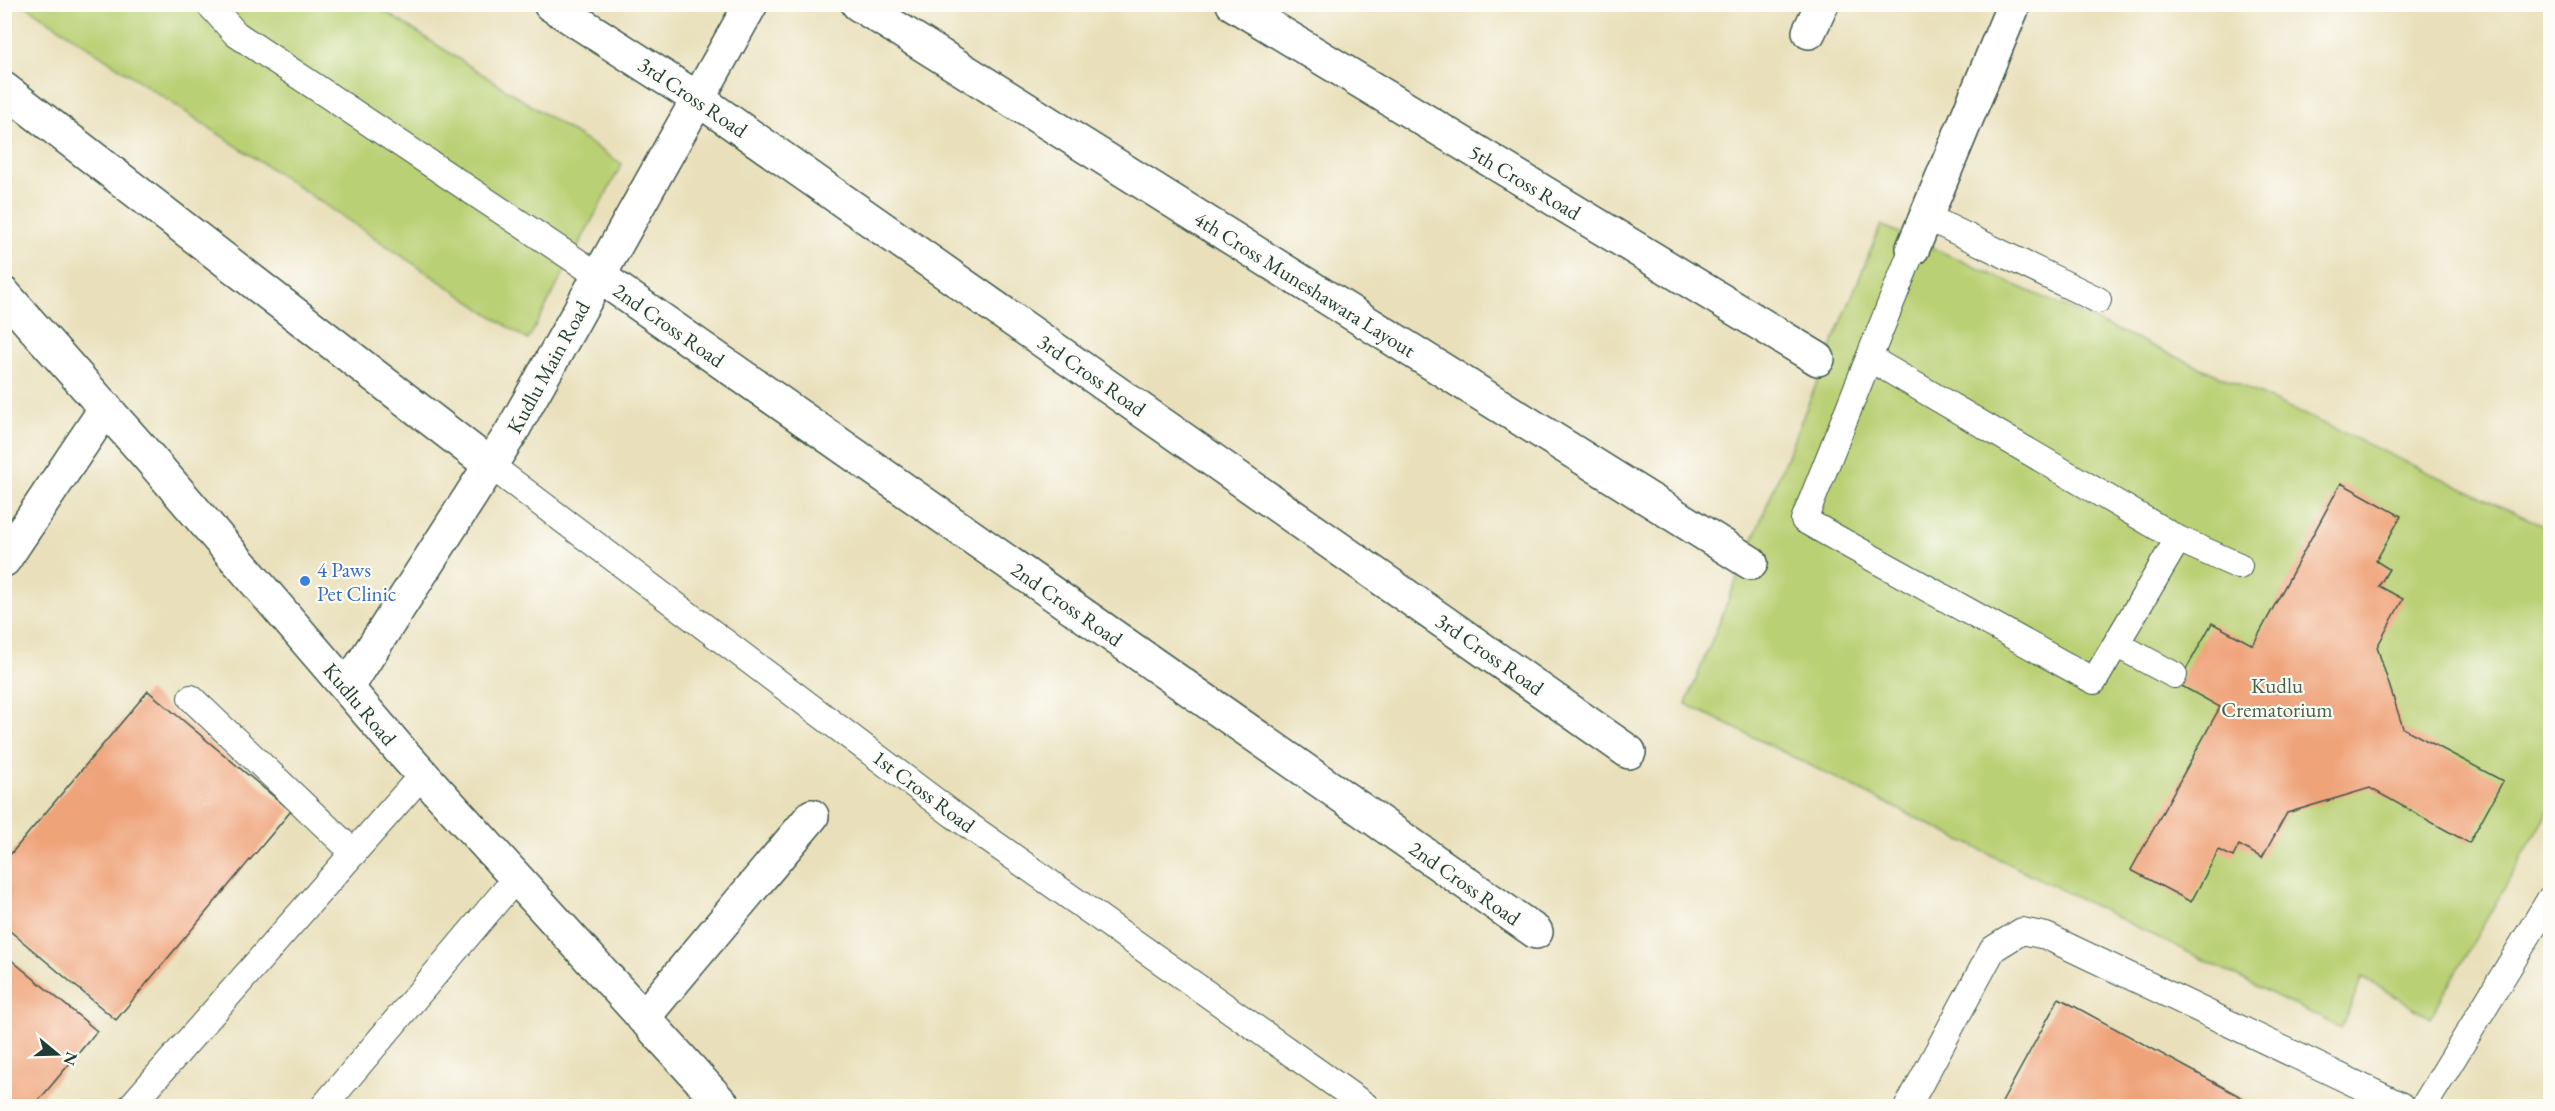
<svg xmlns="http://www.w3.org/2000/svg" width="2555" height="1111" viewBox="0 0 2555 1111" font-family="'EB Garamond',serif">
  <rect width="100%" height="100%" fill="#fdfcf7"/>
  <filter id="ink" filterUnits="userSpaceOnUse"><feTurbulence type="fractalNoise" baseFrequency=".0167" numOctaves="2"/><feDisplacementMap in="SourceGraphic" scale="12" xChannelSelector="R" yChannelSelector="G"/><feConvolveMatrix kernelMatrix="1 2 1 2 8 2 1 2 1" color-interpolation-filters="sRGB"/></filter>
  <filter id="wash" filterUnits="userSpaceOnUse"><feTurbulence type="fractalNoise" baseFrequency=".008" numOctaves="4" result="noise"/><feDisplacementMap in="SourceGraphic" scale="24" xChannelSelector="R" yChannelSelector="G"/><feGaussianBlur stdDeviation="1.35" result="paint"/><feColorMatrix in="noise" values="0 0 0 0 0 0 0 0 0 0 0 0 0 0 0 0 0 1.4 0 .05"/><feComposite in="paint" operator="in"/></filter>
  <g filter="url(#wash)">
    <rect width="100%" height="100%" fill="#e9e0bb"/>
    <path fill="#bad074" stroke="#6c8654" stroke-width="1.5" d="M 25,5 L 375,5 L 622,164 L 528,340 Z
      M 1881,225 L 2262,395 L 2550,529 L 2550,808 L 2430,1018 L 2363,977 L 2341,1028 L 1686,704 Z"/>
    <g id="blocks">
      <path fill="#efa379" d="M 2341,483 L 2401,516 L 2376,561 L 2389,569 L 2379,586 L 2403,599 L 2377,647 L 2403,728 L 2503,781 L 2469,843 L 2370,788 L 2287,813 L 2262,858 L 2239,845 L 2233,857 L 2219,850 L 2191,902 L 2131,870 L 2220,707 L 2178,684 L 2212,623 L 2253,645 Z
        M 148,691 L 291,811 L 116,1020 L 4,926 L 4,862 Z
        M 4,954 L 97,1031 L 34,1106 L 4,1106 Z
        M 2059,998 L 2254,1104 L 2253,1106 L 2000,1106 Z"/>
    </g>
  </g>
  <g filter="url(#ink)">
    <use href="#blocks" fill-opacity="0" stroke="#3d5548" stroke-width="1.5"/>
    <g fill="none" stroke-linecap="round" stroke-linejoin="round">
      <defs>
        <path id="service" d="M 209,4 L 236,34 L 599,276
          M 1927,217 L 2098,300
          M 1869,358 L 2178,539 L 2094,681 L 1804,520 L 1913,248
          M 490,465 L 954,815 L 1366,1106
          M 2178,539 L 2239,566
          M 2116,644 L 2174,675
          M 191,698 L 354,853
          M 131,1106 L 422,775
          M 324,1106 L 517,877
          M 1908,1106 L 1993,949 L 2022,931 L 2046,936 L 2402,1106
          M 2424,1106 L 2550,899"/>
        <path id="minor" d="M 550,4 L 698,99 L 1629,752
          M 858,4 L 1751,563
          M 1233,4 L 1818,359
          M 1809,32 L 1822,4
          M 4,89 L 490,465
          M 1913,248 L 2014,4
          M 599,276 L 1536,932
          M 4,560 L 106,408
          M 347,688 L 511,433 L 751,4
          M 643,1018 L 812,816"/>
        <path id="tertiary" d="M 4,294 L 146,454 L 400,750 L 724,1106"/>
      </defs>
      <use href="#service" stroke="#3d5548" stroke-width="28"/>
      <use href="#minor" stroke="#3d5548" stroke-width="36"/>
      <use href="#tertiary" stroke="#3d5548" stroke-width="36"/>
      <use href="#service" stroke="#fff" stroke-width="26"/>
      <use href="#minor" stroke="#fff" stroke-width="33"/>
      <use href="#tertiary" stroke="#fff" stroke-width="33"/>
    </g>
  </g>
  <circle fill="#3f7fe0" stroke="#fdfcf7" stroke-width="2" cx="305" cy="581" r="6"/>
  <g text-anchor="middle" dominant-baseline="central" stroke-width="4.5" stroke-linejoin="round" paint-order="stroke">
    <g font-size="21" fill="#1f3d34" stroke="#fdfcf7">
      <text transform="translate(693 97) rotate(34)">3rd Cross Road</text>
      <text transform="translate(1525 182) rotate(31)">5th Cross Road</text>
      <text transform="translate(1305 284) rotate(32)">4th Cross Muneshawara Layout</text>
      <text transform="translate(669 325) rotate(35)">2nd Cross Road</text>
      <text transform="translate(548 367) rotate(-61)">Kudlu Main Road</text>
      <text transform="translate(1092 375) rotate(35)">3rd Cross Road</text>
      <text transform="translate(1067 604) rotate(35)">2nd Cross Road</text>
      <text transform="translate(1490 654) rotate(35)">3rd Cross Road</text>
      <text transform="translate(360 704) rotate(50)">Kudlu Road</text>
      <text transform="translate(924 791) rotate(37)">1st Cross Road</text>
      <text transform="translate(1465 883) rotate(35)">2nd Cross Road</text>
    </g>
    <g font-size="21" fill="#366cbe" stroke="#fdfcf7" text-anchor="start">
      <text x="317" y="569">4 Paws<tspan x="317" dy="24">Pet Clinic</tspan></text>
    </g>
    <g font-size="21" fill="#466244" stroke="#fdfcf7">
      <text x="2277" y="685">Kudlu<tspan x="2277" dy="24">Crematorium</tspan></text>
    </g>
  </g>
  <rect width="2555" height="1111" fill="none" stroke="#fdfcf7" stroke-width="24"/>
  <g transform="translate(57 1054) rotate(109)" stroke="#fdfcf7" stroke-width="4.5" paint-order="stroke">
  <path d="M0-4.5L10 22L0 15L-10 22Z" fill="#1f3d34"/>
  <text y="-9" font-size="16" font-weight="bold" text-anchor="middle" fill="#1f3d34">N</text>
  </g>
</svg>
